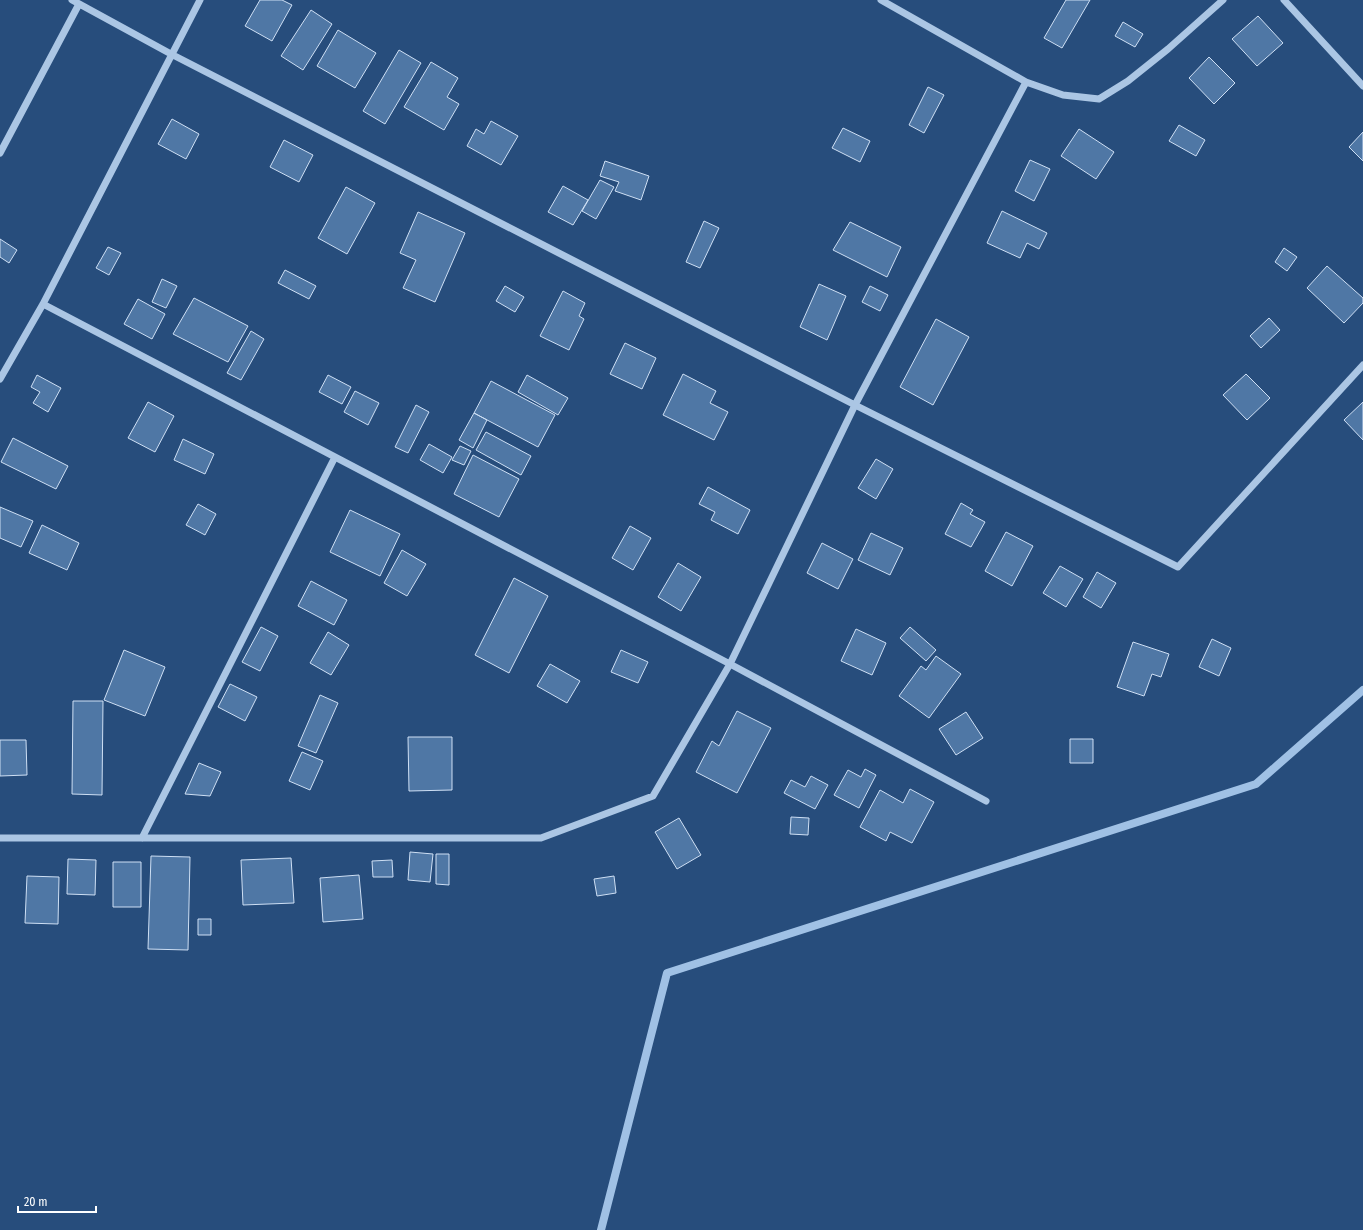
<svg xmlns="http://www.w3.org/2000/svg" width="1363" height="1230" viewBox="0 0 1363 1230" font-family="'Fira Sans Condensed',sans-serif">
  <rect width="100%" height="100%" fill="#274d7c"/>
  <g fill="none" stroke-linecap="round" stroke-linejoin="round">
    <path stroke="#a0c1e5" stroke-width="8" d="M 601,1230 L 667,973 L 1256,784 L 1363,690"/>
  </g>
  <path fill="#4f77a5" stroke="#cedff4" d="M 260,0 L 282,0 L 292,5 L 272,41 L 245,26 Z
    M 1066,0 L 1090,0 L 1062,48 L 1044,38 Z
    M 311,10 L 332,24 L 303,70 L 281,56 Z
    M 1258,16 L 1283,43 L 1257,66 L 1232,39 Z
    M 1123,22 L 1143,34 L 1135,47 L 1115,36 Z
    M 338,30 L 376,53 L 355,88 L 317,66 Z
    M 399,50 L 421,63 L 385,124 L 363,111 Z
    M 1209,57 L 1235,83 L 1214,104 L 1189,78 Z
    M 431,62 L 458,78 L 447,97 L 459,104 L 444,130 L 404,107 Z
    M 928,87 L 944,95 L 924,133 L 909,125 Z
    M 172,119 L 199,134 L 186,159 L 158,144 Z
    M 491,121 L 518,136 L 501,165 L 467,146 L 476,129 L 484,134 Z
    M 1179,125 L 1205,140 L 1196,156 L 1169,141 Z
    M 843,128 L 870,141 L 860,162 L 832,148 Z
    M 1079,129 L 1114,152 L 1096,179 L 1061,156 Z
    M 1363,132 L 1363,161 L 1349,147 Z
    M 284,140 L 313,155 L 299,182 L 270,167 Z
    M 1030,160 L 1050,169 L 1034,201 L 1015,191 Z
    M 605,161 L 649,176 L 641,200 L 615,191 L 619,182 L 600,176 Z
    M 600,180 L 614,187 L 596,219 L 582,211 Z
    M 563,186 L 588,200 L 573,225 L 548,212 Z
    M 346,187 L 375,203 L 347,254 L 318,238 Z
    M 1002,211 L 1047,233 L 1039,249 L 1027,243 L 1020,258 L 987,243 Z
    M 418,212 L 465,233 L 435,302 L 403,288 L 416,260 L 400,253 Z
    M 704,221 L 719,228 L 700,268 L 686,262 Z
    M 850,222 L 901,247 L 887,277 L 833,250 Z
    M 0,239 L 17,250 L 9,263 L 0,257 Z
    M 108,247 L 121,253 L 109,275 L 96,268 Z
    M 1284,248 L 1297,257 L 1287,271 L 1275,262 Z
    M 1327,266 L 1363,298 L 1363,303 L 1344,323 L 1307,288 Z
    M 285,270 L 316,286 L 309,299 L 278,283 Z
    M 162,279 L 177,286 L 166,308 L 152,302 Z
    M 819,284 L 846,296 L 827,340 L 800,327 Z
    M 505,286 L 524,297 L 515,312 L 496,301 Z
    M 870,286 L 888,295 L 880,311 L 862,302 Z
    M 563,291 L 585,303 L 579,316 L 584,319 L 569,350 L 540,336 Z
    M 194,298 L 248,326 L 228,362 L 173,334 Z
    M 138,299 L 165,314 L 152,339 L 124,324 Z
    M 1269,318 L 1280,330 L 1261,348 L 1250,336 Z
    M 936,319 L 969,337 L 933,405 L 900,387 Z
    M 251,331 L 264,339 L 241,380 L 227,373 Z
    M 625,343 L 656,358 L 642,389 L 610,374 Z
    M 683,374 L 716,391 L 710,403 L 728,412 L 714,440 L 663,415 Z
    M 1246,374 L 1270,398 L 1247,420 L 1223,395 Z
    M 37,375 L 61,388 L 48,412 L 33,403 L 40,392 L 31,387 Z
    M 328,375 L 351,387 L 342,404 L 319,392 Z
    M 527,375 L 568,398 L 558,415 L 518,392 Z
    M 491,381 L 555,415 L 538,447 L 474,413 Z
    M 355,391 L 379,403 L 368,425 L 344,412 Z
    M 148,402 L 174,416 L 155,452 L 128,438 Z
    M 1363,402 L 1363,440 L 1344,420 Z
    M 416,405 L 429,412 L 408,453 L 395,447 Z
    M 474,413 L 487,420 L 473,448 L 459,440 Z
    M 486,432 L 531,456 L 521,475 L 476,450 Z
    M 13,438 L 68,466 L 56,489 L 1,462 Z
    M 183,439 L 214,454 L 205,474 L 174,460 Z
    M 429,444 L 452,457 L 443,473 L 420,460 Z
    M 460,446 L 471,451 L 464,465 L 452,460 Z
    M 473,455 L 519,479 L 499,517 L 454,494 Z
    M 876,459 L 893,469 L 876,499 L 858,488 Z
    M 708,487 L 750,510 L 738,534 L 711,520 L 715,512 L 699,504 Z
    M 961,503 L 973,510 L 970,514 L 985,522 L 971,547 L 945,534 Z
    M 198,504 L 216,514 L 205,535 L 186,525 Z
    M 0,507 L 33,521 L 21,547 L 0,538 Z
    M 350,510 L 400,534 L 380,576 L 330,552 Z
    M 42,525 L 79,543 L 67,570 L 29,553 Z
    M 630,526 L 651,538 L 633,570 L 612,558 Z
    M 1006,532 L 1033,546 L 1012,586 L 985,571 Z
    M 871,533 L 903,548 L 890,575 L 858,560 Z
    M 822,543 L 853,559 L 838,589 L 807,573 Z
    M 402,550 L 426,564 L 407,596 L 384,583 Z
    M 678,563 L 701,577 L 681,611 L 658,597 Z
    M 1060,566 L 1083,579 L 1066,607 L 1043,593 Z
    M 1097,572 L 1116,583 L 1101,608 L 1083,597 Z
    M 514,578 L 548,596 L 509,673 L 475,655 Z
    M 311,581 L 347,600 L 334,625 L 298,606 Z
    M 261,627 L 278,636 L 260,671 L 242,662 Z
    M 910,627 L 936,650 L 926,661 L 900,638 Z
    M 856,629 L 886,643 L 872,675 L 841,661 Z
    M 328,632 L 349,645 L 331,675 L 310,663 Z
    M 1212,639 L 1231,648 L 1219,676 L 1199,667 Z
    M 1133,642 L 1169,654 L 1161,677 L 1152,674 L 1144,696 L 1117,687 Z
    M 124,650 L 165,667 L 145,716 L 104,700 Z
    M 621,650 L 648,662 L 638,683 L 611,672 Z
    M 936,656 L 961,674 L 929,718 L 899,696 L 921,666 L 926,670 Z
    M 550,664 L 580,681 L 567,703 L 537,686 Z
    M 230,684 L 257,697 L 245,721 L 218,707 Z
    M 320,695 L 338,703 L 316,753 L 298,746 Z
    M 73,701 L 103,701 L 102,795 L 72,794 Z
    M 737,711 L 771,728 L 737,793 L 696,772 L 712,741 L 719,746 Z
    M 966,712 L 983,738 L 956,755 L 939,729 Z
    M 408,737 L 452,737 L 452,790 L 409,791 Z
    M 1070,739 L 1093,739 L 1093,763 L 1070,763 Z
    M 0,740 L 26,740 L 27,775 L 0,776 Z
    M 302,752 L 323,761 L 310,790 L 289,781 Z
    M 199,763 L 221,772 L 210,796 L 185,794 Z
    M 865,769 L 876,775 L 859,808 L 834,795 L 848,770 L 861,777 Z
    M 811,776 L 828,785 L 815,809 L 784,793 L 791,780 L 805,787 Z
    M 910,789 L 934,802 L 912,843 L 890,832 L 886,841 L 860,827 L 880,790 L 903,803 Z
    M 791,817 L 809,818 L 808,835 L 790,834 Z
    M 679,818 L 701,855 L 677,869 L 655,832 Z
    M 410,852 L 433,854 L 430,882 L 408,880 Z
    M 436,854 L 449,854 L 449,885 L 436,884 Z
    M 151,856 L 190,857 L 188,950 L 148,949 Z
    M 291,858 L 294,903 L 243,905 L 241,860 Z
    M 68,859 L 96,860 L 95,895 L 67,894 Z
    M 392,860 L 393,877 L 373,877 L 372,861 Z
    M 113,862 L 141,862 L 141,907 L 113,907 Z
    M 359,875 L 363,919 L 323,922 L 320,878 Z
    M 27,876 L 59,877 L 58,924 L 25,923 Z
    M 614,876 L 616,893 L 597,896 L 594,879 Z
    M 198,919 L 211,919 L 211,935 L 198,935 Z"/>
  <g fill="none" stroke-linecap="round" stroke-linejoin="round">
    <path stroke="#abc6e4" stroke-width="7" d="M 72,0 L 171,54 L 855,405 L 1178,567 L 1363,365
      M 881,0 L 1026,82 L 1063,95 L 1099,99 L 1128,81 L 1168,49 L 1223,0
      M 1284,0 L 1363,86
      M 0,153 L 79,4
      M 43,304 L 730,664 L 986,801
      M 0,379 L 43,304 L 200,0
      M 0,838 L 541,838 L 653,796 L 730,664 L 855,405 L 1026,82
      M 142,838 L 335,457"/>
  </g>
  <path d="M18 1206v6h78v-6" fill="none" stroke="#ffffff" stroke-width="2"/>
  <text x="24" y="1206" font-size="12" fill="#ffffff" stroke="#274d7c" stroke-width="3" paint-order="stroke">20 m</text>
</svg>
